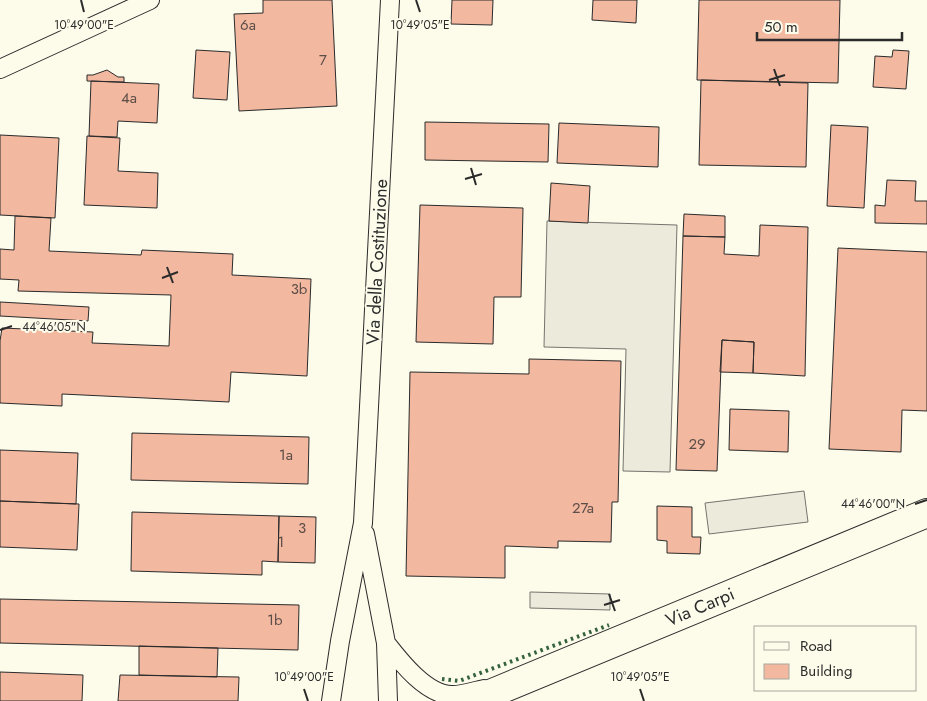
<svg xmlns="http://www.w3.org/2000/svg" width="927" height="701" viewBox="0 0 927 701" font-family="Jost,sans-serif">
  <rect width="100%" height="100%" fill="#fdfbea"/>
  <path fill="#eceadb" stroke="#74746e" d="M 547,221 L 677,225 L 670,472 L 623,471 L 626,349 L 544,347 Z
    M 804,491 L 808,522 L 709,534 L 705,503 Z
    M 530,592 L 610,594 L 610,610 L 530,608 Z"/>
  <path fill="#f2b8a0" stroke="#2b2b2b" d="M 263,0 L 332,0 L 337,106 L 239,111 L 234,14 L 263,13 Z
    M 452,0 L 493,0 L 492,25 L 451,24 Z
    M 593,0 L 637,0 L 636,23 L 592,20 Z
    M 699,0 L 840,0 L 838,83 L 697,80 Z
    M 196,50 L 230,52 L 227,100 L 193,98 Z
    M 893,50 L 909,51 L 906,89 L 873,87 L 875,56 L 892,57 Z
    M 107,70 L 118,77 L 124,77 L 124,82 L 87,81 L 87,75 L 93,75 Z
    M 701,80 L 808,83 L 806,167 L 699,165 Z
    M 91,81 L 159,84 L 157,123 L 118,121 L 117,137 L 89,136 Z
    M 425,122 L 549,124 L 548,162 L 425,160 Z
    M 559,123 L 659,127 L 658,167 L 557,163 Z
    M 831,125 L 868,127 L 864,208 L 827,206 Z
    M 0,135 L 59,138 L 55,218 L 0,215 Z
    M 87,136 L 120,138 L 118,171 L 158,173 L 157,208 L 84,205 Z
    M 887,180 L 916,181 L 915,201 L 927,201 L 927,224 L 875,223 L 875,205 L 885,206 Z
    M 551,183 L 590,186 L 588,223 L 549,221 Z
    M 420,205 L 523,208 L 521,297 L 494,297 L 493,344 L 416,342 Z
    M 684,214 L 725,216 L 725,237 L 683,236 Z
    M 15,216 L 51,218 L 49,251 L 141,255 L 142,250 L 233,254 L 232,275 L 311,279 L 307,376 L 231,372 L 229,402 L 62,394 L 62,406 L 0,403 L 0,341 L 2,328 L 93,332 L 92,343 L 169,346 L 171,295 L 18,291 L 19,280 L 0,279 L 0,249 L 14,250 Z
    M 760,225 L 808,227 L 805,376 L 753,373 L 754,342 L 722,340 L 717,471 L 676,470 L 683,236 L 725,237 L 724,254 L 759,256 Z
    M 838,248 L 927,252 L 927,411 L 902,410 L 901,452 L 829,449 Z
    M 0,302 L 89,307 L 88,321 L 0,316 Z
    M 722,340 L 754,342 L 753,373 L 720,372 Z
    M 529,359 L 621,361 L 618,502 L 612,502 L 611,542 L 558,541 L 558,548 L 505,546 L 505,578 L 406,576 L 410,372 L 529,374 Z
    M 730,409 L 789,411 L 788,452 L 729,450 Z
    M 132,433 L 309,437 L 308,484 L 131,480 Z
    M 0,450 L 78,453 L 76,504 L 0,501 Z
    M 0,501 L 79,504 L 77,550 L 0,547 Z
    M 657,506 L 692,507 L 692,537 L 701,537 L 700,554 L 667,553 L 667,541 L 657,540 Z
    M 132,512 L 279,516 L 278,562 L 262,561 L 262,575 L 131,571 Z
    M 279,516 L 316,517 L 315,563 L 278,562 Z
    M 0,599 L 299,605 L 298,650 L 0,643 Z
    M 139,646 L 218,648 L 217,677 L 139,675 Z
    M 0,672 L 83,675 L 82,701 L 0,701 Z
    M 120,675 L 239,677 L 238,701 L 118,701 Z"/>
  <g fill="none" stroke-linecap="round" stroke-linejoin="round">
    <defs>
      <path id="minor" d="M 0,69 L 150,0
        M 365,534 L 386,643 L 388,701
        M 386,643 C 400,661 427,696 453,695 C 463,695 474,691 484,689
        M 331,701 L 340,641 L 363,523 L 390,0"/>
      <path id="primary" d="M 473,701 L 927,513"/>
    </defs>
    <use href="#minor" stroke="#2b2b2b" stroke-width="20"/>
    <use href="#primary" stroke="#2b2b2b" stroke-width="30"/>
    <use href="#minor" stroke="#fdfbea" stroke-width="18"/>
    <use href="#primary" stroke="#fdfbea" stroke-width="28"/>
    <path stroke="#34623c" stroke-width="4" stroke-dasharray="2.5 4" stroke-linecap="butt" d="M 442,679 L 459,681 L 609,625"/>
  </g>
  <path fill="none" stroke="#2b2b2b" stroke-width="2" d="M 81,0 L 84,12M 416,0 L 420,12M 774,69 L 780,86M 769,80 L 785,75M 471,168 L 476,185M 465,179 L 482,174M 167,267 L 173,283M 162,278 L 178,272M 0,330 L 12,326M 915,504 L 927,500M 609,594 L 615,611M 604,605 L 620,600M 304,689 L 308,701M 640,689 L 644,701"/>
  <g text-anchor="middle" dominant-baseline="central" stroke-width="4" stroke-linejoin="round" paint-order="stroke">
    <g font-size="15" fill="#5d4e48">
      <text x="248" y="25">6a</text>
      <text x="323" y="60">7</text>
      <text x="129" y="98">4a</text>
      <text x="299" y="289">3b</text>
      <text x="697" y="444">29</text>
      <text x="286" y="455">1a</text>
      <text x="583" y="508">27a</text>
      <text x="302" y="528">3</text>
      <text x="281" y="542">1</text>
      <text x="275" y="620">1b</text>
    </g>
    <g font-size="18" fill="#2b2b2b" stroke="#fdfbea">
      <text transform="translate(377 262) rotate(-87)">Via della Costituzione</text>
      <text transform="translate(700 607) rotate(-23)">Via Carpi</text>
    </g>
  </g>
  <g font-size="12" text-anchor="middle" fill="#2b2b2b" stroke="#fdfbea" stroke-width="4" stroke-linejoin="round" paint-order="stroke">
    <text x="84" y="29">10°49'00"E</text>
    <text x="420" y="29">10°49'05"E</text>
    <text x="54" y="331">44°46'05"N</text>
    <text x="873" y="508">44°46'00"N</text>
    <text x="304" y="681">10°49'00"E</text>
    <text x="640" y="681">10°49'05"E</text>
  </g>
  <rect x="754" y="626" width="162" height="65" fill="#fdfbea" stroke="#a9a89e"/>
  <rect x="764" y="642" width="25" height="8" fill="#fdfbea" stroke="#a9a89e"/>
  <text x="800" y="651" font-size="15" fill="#2b2b2b">Road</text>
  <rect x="764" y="664" width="25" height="15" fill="#f2b8a0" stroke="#a9a89e"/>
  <text x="800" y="676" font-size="15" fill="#2b2b2b">Building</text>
  <path d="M757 32v8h145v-8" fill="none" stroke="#2b2b2b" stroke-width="2.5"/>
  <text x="764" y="32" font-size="15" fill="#2b2b2b" stroke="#fdfbea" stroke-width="4" paint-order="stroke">50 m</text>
</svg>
